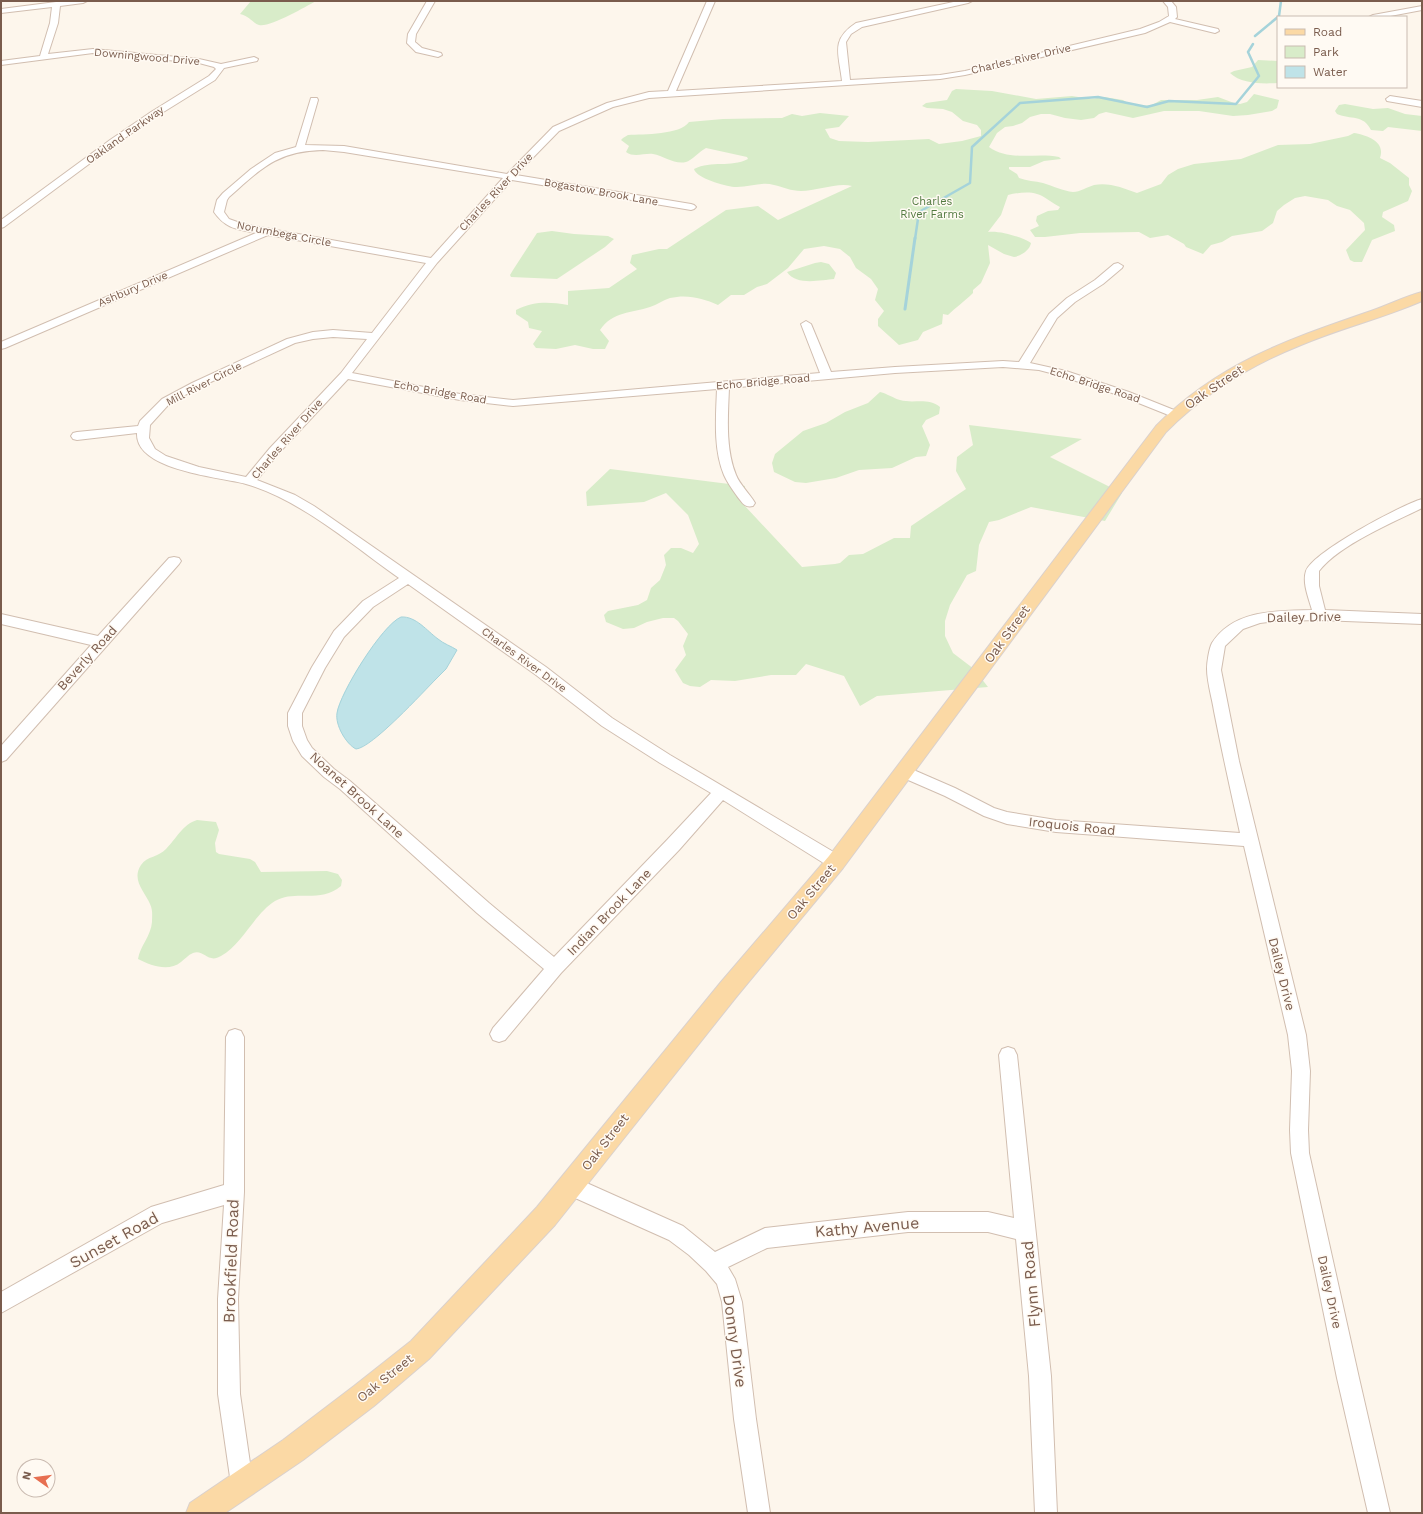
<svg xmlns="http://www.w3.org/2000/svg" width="1423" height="1514" viewBox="0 0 1423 1514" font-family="'Work Sans',sans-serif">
  <rect width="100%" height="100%" fill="#fdf6ec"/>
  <path fill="#d8ecc9" d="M 251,1 L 316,1 C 305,7 269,28 259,25 C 253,23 249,16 240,14 Z
    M 1258,60 L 1278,61 L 1278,83 C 1263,84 1241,84 1230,73 L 1234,71 L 1252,67 Z
    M 956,89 L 992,91 L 1036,99 L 1072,96 L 1091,99 L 1104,97 L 1123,100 L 1131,105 L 1140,106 L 1152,105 L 1161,100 L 1197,100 L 1218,97 L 1234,103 L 1240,104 L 1247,102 L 1254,94 L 1279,100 L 1277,108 L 1272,111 L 1248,115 L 1233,116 L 1199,111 L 1164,111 L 1133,118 L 1106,112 L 1099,114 L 1094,118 L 1081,120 L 1065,118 L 1050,114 L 1041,114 L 1030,117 L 1022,123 L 1013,126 L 1005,127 L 997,133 L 989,147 C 1010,162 1036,152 1059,157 L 1061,159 L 1044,161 L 1030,167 L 1009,167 L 1009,169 L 1017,174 L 1019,178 C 1027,181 1035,181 1043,183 C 1053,186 1063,191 1073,192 C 1080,192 1087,187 1094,185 C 1109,182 1123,188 1137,193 L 1161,184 L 1168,175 L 1178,169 L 1194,164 L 1241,159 L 1278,145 L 1310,144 L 1348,136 L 1354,133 C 1366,135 1386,141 1380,158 L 1390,163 L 1409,178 L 1409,185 L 1412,191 L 1408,201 L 1383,212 L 1382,217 L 1394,225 L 1395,231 L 1372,240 L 1362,262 L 1354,262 L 1350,260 L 1346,250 L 1365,230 L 1364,223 L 1350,210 L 1337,206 L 1328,200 L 1305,196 L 1295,198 L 1284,205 L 1277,211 L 1273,223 L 1262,231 L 1232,236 L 1222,242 L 1211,245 L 1203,254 L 1186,247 L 1184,244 L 1168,235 L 1150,238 L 1139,232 L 1080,233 L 1045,237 L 1035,237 L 1030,230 L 1039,226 L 1036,221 L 1037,216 L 1048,211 L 1058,210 L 1060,207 C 1053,204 1043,195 1037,194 C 1028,191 1017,193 1008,195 L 1001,215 L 988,232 C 998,230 1023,237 1031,243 C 1030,250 1021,256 1014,257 L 1004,254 L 988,245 L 990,263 L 981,283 L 973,290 L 973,293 C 964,302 956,307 948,315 L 943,314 L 942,324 L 923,332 L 918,340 L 899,345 L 878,326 L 878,319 L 884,311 L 875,300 L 878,289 L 871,279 L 856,268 L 850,257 L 840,249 L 824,246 L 804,249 L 788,268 L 767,284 L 757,287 L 744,295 L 731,295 L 718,305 C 703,298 687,294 670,298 C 663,300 657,305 650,307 C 632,313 613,311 600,330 L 609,341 L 605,349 L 593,349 L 575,345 L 556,349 L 536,348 L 533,344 L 542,331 L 529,328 L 528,322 L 516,314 L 516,310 C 535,301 548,302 568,305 L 568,291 L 609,288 L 637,269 L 630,263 L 632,255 L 659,249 L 667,249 L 726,210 L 758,206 L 778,220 L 852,186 C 838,182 817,191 801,191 C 791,191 783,187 774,185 C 761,181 748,188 734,187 C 725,186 696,178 694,169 C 712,160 730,168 748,159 L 747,157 L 706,148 C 700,151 691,161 686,162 C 675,165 664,156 653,154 C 644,153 634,158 626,152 L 629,146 L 621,140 L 623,138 L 628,135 C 644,134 680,135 689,122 L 723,119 L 782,118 L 792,114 L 802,116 L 820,113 L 849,116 L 839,127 L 825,129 L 830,138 L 839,141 L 868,142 L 929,139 L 939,144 L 962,141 L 981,136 L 981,130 L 977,125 L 963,121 L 952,112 L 943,109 L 927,108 L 922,106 L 926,103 L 947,100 L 952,91 Z
    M 1345,104 L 1373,109 L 1388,108 L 1405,114 L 1422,116 L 1422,131 L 1388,127 L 1383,131 L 1371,130 C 1363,114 1351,120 1337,114 L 1335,111 L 1339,105 Z
    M 552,231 L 574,234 L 608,236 L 614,239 L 605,247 L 557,279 L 511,277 L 510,275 L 513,270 L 537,233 Z
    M 821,262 L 829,264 L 836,273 L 834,279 C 821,280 796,286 787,272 L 815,263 Z
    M 880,392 C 888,394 893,398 900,400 C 914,404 928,397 940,407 L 939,414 L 926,420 L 922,426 L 930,445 L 926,456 L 916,457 L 892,468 L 859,470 L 836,478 L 806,483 L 795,482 L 774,472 L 772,463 L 775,454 L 803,431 L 826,423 L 845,412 L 868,403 Z
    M 969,425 L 1082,439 L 1050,457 L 1122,493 L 1105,521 L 1031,507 L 999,520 L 989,522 L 979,545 L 976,571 L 967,575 L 950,605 L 945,621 L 945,636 L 953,653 L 974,669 L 988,687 L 877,696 L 860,706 L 844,676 L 806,664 L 796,675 L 771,675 L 735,681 L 711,680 L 700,687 L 690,686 L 683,683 L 675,670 L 686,655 L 683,646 L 688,634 L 678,621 L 674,618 L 663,618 L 647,622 L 634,628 L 623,629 L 606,622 L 604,615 L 608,611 L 638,605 L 647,600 L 651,588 L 660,580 L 666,565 L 664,555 L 671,548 L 681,548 L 693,553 L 699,544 L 688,515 L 666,493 L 644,502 L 587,506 L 586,492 L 610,469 L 745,486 L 744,505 L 802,567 L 835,564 L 840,563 L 849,555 L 863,554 L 894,538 L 910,538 L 911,526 L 966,489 L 956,471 L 957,457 L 973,445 Z
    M 197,820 L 216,822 L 219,830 L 215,843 L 216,852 L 219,854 L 250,859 L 255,862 L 261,872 L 327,871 L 338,874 L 342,880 L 341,886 C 320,904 296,889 275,901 C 254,914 243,944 221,956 C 208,964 204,949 193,953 C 188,955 185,959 181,962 C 169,972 151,966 138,959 C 140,946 151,936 152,922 C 152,916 153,910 150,904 C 145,892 131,880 141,865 C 147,856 159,857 166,849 C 176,839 183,824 197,820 Z"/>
  <path fill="#bfe3e8" stroke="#a5d3da" d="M 401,617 C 416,616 427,631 438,639 C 444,644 451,646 457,650 L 446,669 L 437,678 C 423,692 372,748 356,749 C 346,744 335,725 337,713 C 340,693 382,625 401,617 Z"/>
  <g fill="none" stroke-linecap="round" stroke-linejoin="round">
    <path stroke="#a5d3da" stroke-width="2.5" d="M 1255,36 L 1279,16 L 1281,1
      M 915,239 L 919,212 L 970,183 L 972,147 L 1020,103 L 1098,97 L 1147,107 L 1169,101 L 1236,104 L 1259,76 L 1248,52 L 1253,44"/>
    <path stroke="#a5d3da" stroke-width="3" d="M 905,309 L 915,238"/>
    <defs>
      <path id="minor" d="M 87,1 L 83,3 L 60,6 L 58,23 L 48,54 L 93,49 L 199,59 L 221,64 L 254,57 L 258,59 L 257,61 L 224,68 L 215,80 L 157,116 L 116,144 L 4,227 L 1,228 L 1,220 L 110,140 L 151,112 L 209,76 L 216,69 L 214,67 L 199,63 L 93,53 L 1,65 L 1,61 L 40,56 L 50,23 L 52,7 L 1,13 L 1,9 L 56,2 Z
        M 427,1 L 435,1 L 416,34 L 415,42 L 422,48 L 441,53 L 442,55 L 438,57 L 416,52 L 407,43 L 408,34 Z
        M 707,1 L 715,1 L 676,91 L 842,81 C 839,54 830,40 856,23 L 958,1 L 972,1 L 968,3 L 862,27 L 851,34 L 846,42 L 850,80 L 940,75 L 965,71 L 1140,29 L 1159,22 L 1169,16 L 1168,7 L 1163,1 L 1171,1 L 1176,7 L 1177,17 L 1175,19 L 1218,29 L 1219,31 L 1215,33 L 1170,22 L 1145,33 L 965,75 L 940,79 L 649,98 L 613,107 L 559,131 L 516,175 L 691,204 L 694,205 L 696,207 L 694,209 L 691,210 L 512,180 L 437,263 L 352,373 L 460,394 L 513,400 L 820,373 L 801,324 L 806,321 L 811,324 L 831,372 L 895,367 L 1003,361 L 1019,362 L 1049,314 L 1067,298 L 1095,280 L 1114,264 L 1118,263 L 1123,266 L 1122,268 L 1103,284 L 1075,302 L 1057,318 L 1030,363 L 1066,371 L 1129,392 L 1179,412 L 1181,414 L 1179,416 L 1171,416 L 1121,396 L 1058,375 L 1039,370 L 1003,367 L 895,373 L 729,388 C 728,415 725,448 736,475 C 740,485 749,493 755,503 L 753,506 C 744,508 742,502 737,496 C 732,489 727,482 724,475 C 713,449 716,416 717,389 L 513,406 L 460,400 L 348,379 L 278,454 L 257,480 L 295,495 L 314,506 L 546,667 L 612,718 L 670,755 L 842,857 L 844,862 L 842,867 L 836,869 L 830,867 L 723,800 L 679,850 L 561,973 L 505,1040 L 499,1042 L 493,1040 L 490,1034 L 493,1028 L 544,969 L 477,913 L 340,789 L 324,777 L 302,756 L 293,741 L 288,726 L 288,713 L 312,667 L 334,631 L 363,601 L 399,578 C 352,545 301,500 246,484 C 221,477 135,471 137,433 L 77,440 L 73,439 L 71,436 L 73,433 L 77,432 L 138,426 L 140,421 L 162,399 L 192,383 L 287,339 L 313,332 L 333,330 L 372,333 L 426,263 L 268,235 L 5,348 L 1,349 L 1,342 L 256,233 C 237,229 226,229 214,212 L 217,200 L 223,193 L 251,169 L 275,153 L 296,147 L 311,98 L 317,98 L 318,100 L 305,145 L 344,146 L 507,174 L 553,127 L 607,103 L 649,92 L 668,91 ZM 323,150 L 344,152 L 503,178 L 431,258 L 243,224 L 229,219 L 224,212 L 227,200 L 229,197 C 262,168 277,151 323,150 ZM 333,337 L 367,339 L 341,373 L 270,448 L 246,477 L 199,467 L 166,456 L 155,449 L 149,438 L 150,425 L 170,403 L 200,387 L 295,343 L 313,339 ZM 408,584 L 536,675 L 602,726 L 660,763 L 711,793 L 667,840 L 554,957 L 489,903 L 350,781 L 334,769 L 312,748 L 307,740 L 302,726 L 302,713 L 325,668 L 344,637 L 373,607 Z
        M 1422,6 L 1422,10 L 1385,17 L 1369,17 L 1373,15 Z
        M 1390,96 L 1422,101 L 1422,107 L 1387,101 L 1386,99 Z
        M 1422,499 L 1422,508 C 1392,523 1339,545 1319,571 L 1319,586 L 1325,610 L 1422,614 L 1422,624 L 1320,620 L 1275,621 L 1260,623 L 1243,629 L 1225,646 L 1221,670 L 1239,761 L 1306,1035 L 1310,1071 L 1308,1130 L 1309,1153 L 1359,1378 L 1390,1513 L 1368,1513 L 1337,1378 L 1291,1153 L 1290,1130 L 1292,1071 L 1288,1035 L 1244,846 L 1056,832 L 1007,824 L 984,816 L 945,796 L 899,776 L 896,772 L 899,768 L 904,766 L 909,768 L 955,788 L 994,808 L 1007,812 L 1056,820 L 1240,833 C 1231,792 1222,752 1214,711 C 1212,698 1207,682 1207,669 C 1207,662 1209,649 1212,643 C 1234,609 1277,611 1312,610 C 1309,599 1302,583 1306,571 C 1313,552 1401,505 1422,499 Z
        M 174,557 L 179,558 L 181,561 L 179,564 L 6,760 L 1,762 L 1,746 L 91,645 L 1,624 L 1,614 L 98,636 L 169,558 Z
        M 235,1029 L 241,1031 L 244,1037 L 244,1192 L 238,1299 L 240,1394 L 253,1484 L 250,1492 L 242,1495 L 234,1492 L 231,1484 L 218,1394 L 218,1299 L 224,1205 L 162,1223 L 1,1313 L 1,1292 L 151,1207 L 224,1185 L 226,1037 L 229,1031 Z
        M 1008,1047 L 1014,1049 L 1017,1055 L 1051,1376 L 1057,1513 L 1035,1513 L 1029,1376 L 1016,1239 L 988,1232 L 908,1232 L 767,1248 L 728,1267 L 735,1279 L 742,1302 L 756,1419 L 770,1513 L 748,1513 L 734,1419 L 722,1302 L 717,1284 L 706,1271 L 689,1255 L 669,1240 L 564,1193 L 561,1186 L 564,1179 L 571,1176 L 683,1226 L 715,1252 L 765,1228 L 908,1212 L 988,1212 L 1014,1218 L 999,1055 L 1002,1049 Z"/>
      <path id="major" d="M 1422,292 L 1422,301 C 1383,318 1341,328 1301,345 C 1251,365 1205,393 1166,432 L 843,868 L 737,996 L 555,1225 L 429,1359 L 374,1406 L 303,1460 L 225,1513 L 186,1513 L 190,1503 L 283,1440 L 354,1386 L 411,1341 L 537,1207 L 721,982 L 829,856 L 1156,426 C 1218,364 1284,341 1365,313 C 1384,307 1403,297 1422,292 Z"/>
    </defs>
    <use href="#minor" stroke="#d1beb0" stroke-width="2"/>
    <use href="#major" stroke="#dad1cd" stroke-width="2"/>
    <use href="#minor" fill="#fff" fill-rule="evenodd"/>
    <use href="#major" fill="#fbd9a5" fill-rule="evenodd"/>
  </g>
  <g text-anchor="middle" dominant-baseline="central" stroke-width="3" stroke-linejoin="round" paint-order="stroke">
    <g font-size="11" fill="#7a5c4d" stroke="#fffaf3">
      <text transform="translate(147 57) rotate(5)">Downingwood Drive</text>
      <text transform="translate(1021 59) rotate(-13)">Charles River Drive</text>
      <text transform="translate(125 135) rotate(-35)">Oakland Parkway</text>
      <text transform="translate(496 192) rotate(-47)">Charles River Drive</text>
      <text transform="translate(601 192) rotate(10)">Bogastow Brook Lane</text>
      <text transform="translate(284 234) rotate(11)">Norumbega Circle</text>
      <text transform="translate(133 289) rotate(-23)">Ashbury Drive</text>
      <text transform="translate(763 382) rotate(-5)">Echo Bridge Road</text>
      <text transform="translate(204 384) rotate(-27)">Mill River Circle</text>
      <text transform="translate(1095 385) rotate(18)">Echo Bridge Road</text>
      <text transform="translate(440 392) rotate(10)">Echo Bridge Road</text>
      <text transform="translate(287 439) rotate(-49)">Charles River Drive</text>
      <text transform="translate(524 660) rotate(36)">Charles River Drive</text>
    </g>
    <g font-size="11" fill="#537a41" stroke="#fffaf3">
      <text x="932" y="201">Charles<tspan x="932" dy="13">River Farms</tspan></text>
    </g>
    <g font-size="13" fill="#7a5c4d" stroke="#fffaf3">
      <text transform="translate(1214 387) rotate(-34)">Oak Street</text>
      <text transform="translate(1304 617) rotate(-1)">Dailey Drive</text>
      <text transform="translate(1007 634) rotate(-54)">Oak Street</text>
      <text transform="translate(87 658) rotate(-48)">Beverly Road</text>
      <text transform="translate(357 795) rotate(42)">Noanet Brook Lane</text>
      <text transform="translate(1072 826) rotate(6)">Iroquois Road</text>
      <text transform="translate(811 892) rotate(-50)">Oak Street</text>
      <text transform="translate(609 912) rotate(-46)">Indian Brook Lane</text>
      <text transform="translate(1282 974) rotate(76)">Dailey Drive</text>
      <text transform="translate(605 1142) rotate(-52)">Oak Street</text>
      <text transform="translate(1330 1292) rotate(78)">Dailey Drive</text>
      <text transform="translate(385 1378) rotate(-39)">Oak Street</text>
    </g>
    <g font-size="16" fill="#7a5c4d" stroke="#fffaf3">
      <text transform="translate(867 1227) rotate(-5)">Kathy Avenue</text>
      <text transform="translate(114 1240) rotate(-29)">Sunset Road</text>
      <text transform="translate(231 1261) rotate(-88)">Brookfield Road</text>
      <text transform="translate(1031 1284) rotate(-95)">Flynn Road</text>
      <text transform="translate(735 1341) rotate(82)">Donny Drive</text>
    </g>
  </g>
  <rect width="1423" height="1514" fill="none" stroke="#7a5c4d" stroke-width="4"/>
  <rect x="1277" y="16" width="130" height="72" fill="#fffaf3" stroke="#cabbb1"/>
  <rect x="1285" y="29" width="20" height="6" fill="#fbd9a5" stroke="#cabbb1"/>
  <text x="1313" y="36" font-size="12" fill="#7a5c4d">Road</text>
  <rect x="1285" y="46" width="20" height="12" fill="#d8ecc9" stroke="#cabbb1"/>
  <text x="1313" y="56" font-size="12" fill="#7a5c4d">Park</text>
  <rect x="1285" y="66" width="20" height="12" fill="#bfe3e8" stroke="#cabbb1"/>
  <text x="1313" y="76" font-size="12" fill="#7a5c4d">Water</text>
  <g transform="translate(36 1478) rotate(284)"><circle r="19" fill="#fffaf3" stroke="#cabbb1"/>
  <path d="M0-3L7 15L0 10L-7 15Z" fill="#e76f51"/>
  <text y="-6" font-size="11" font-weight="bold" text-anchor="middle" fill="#7a5c4d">N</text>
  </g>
</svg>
